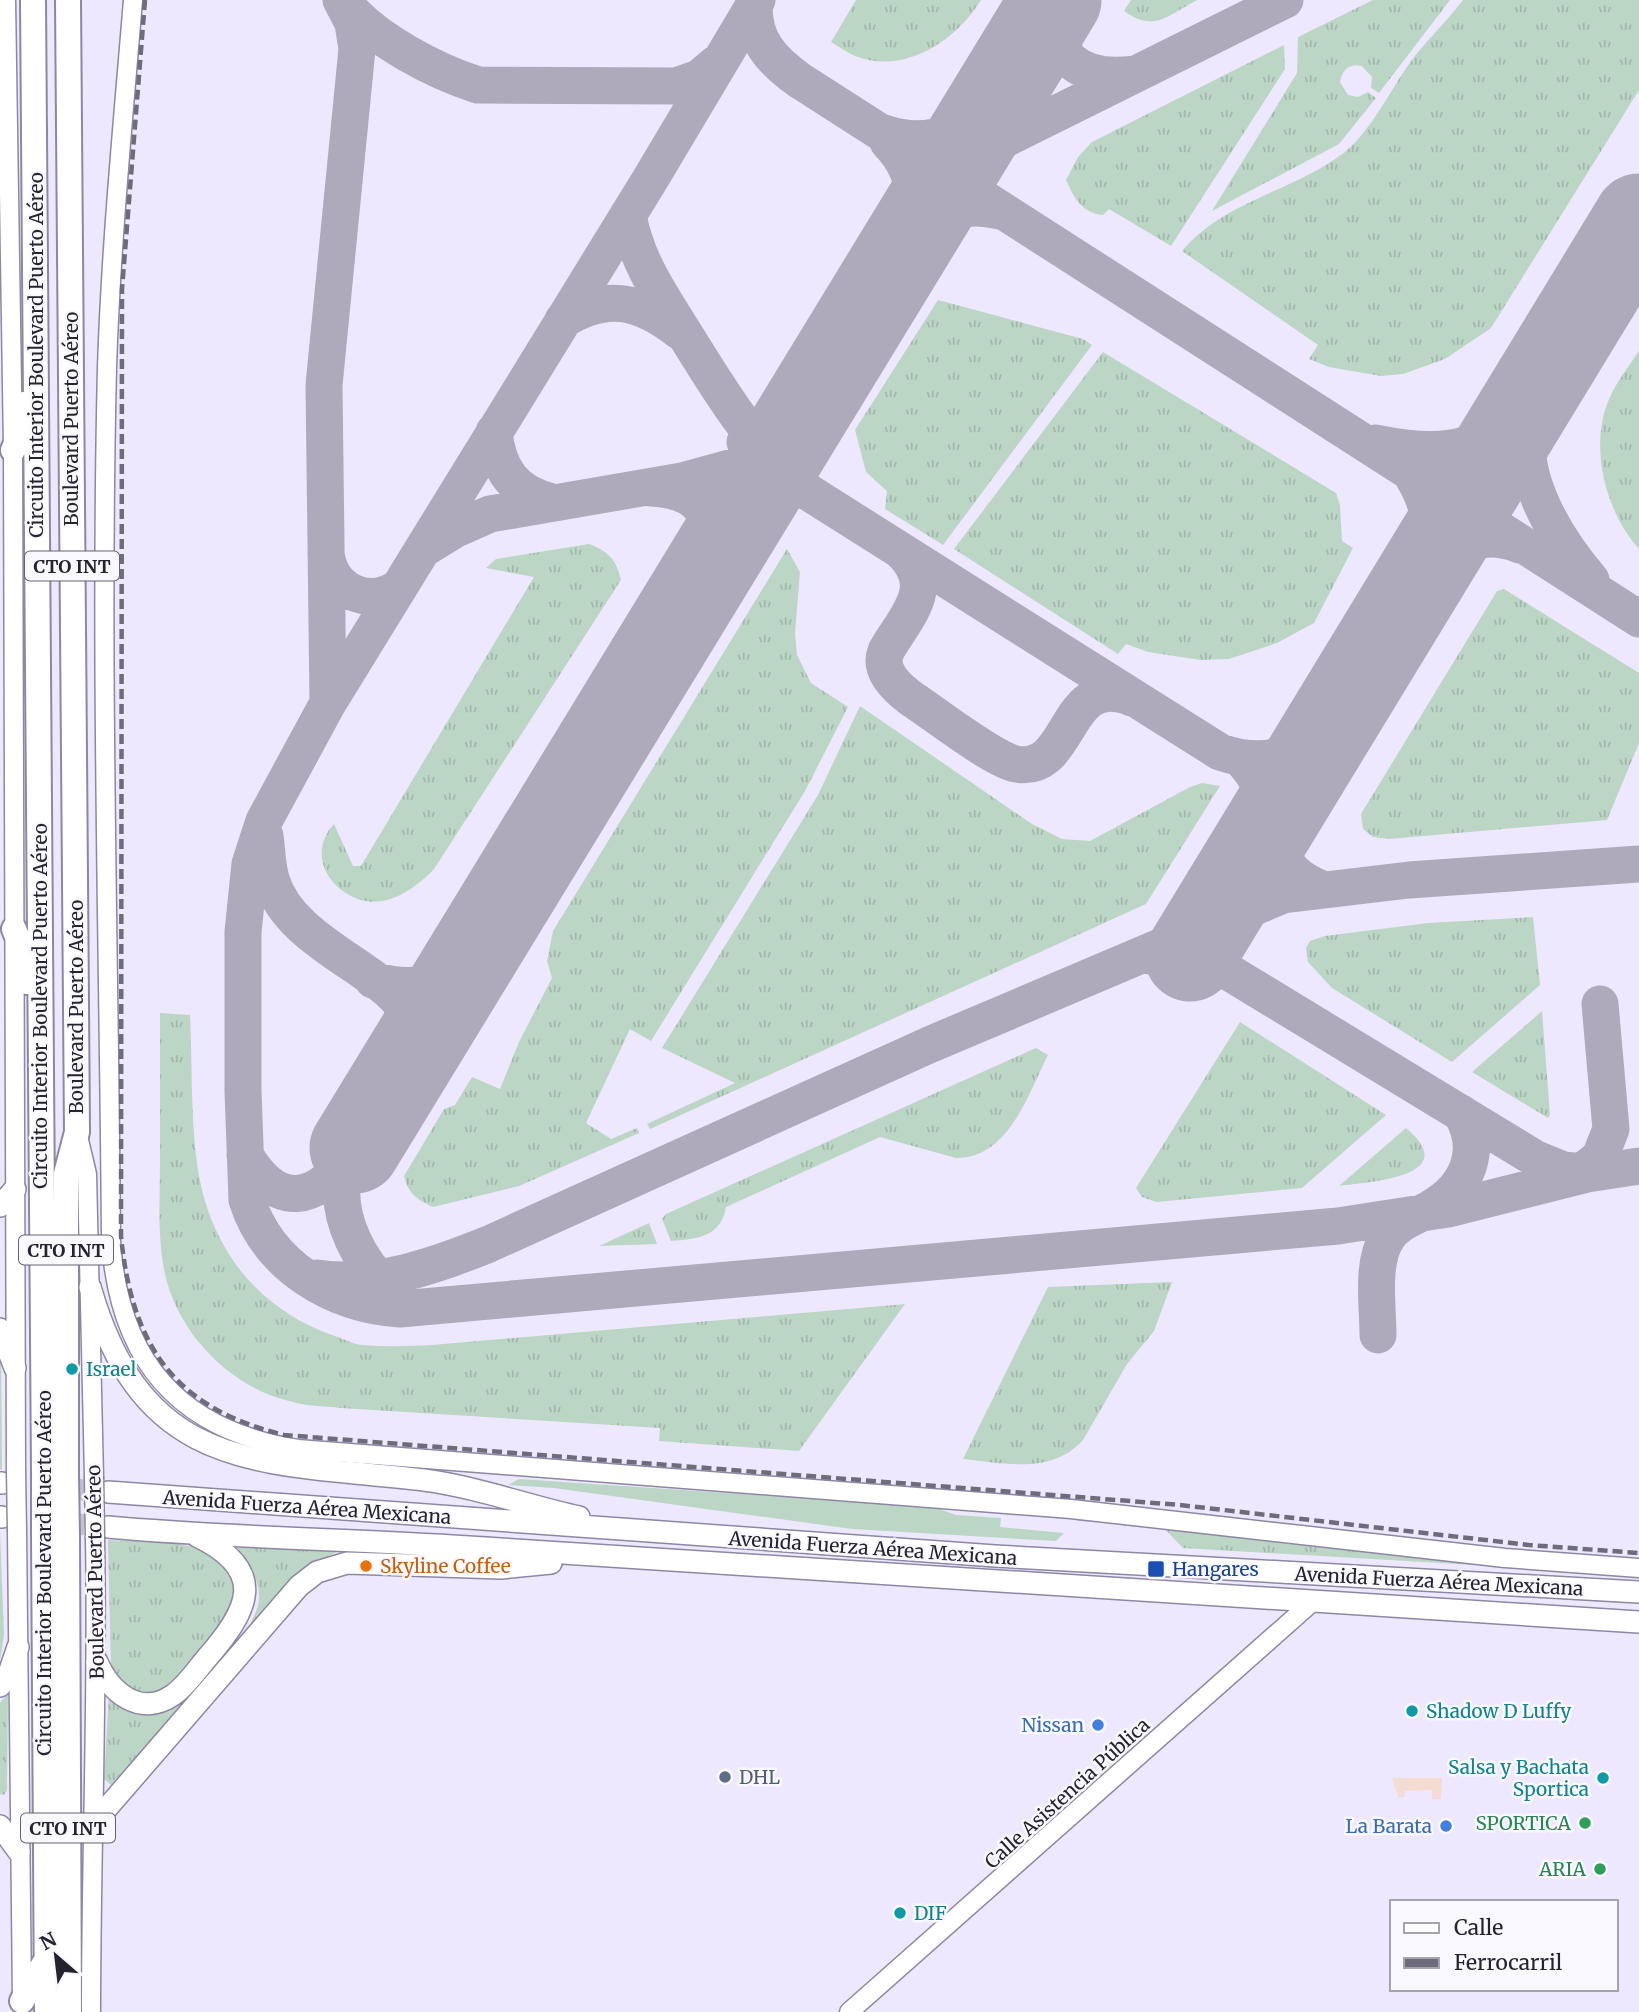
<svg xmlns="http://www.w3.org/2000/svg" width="1639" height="2012" viewBox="0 0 1639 2012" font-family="Merriweather,serif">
  <defs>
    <pattern id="grass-tufts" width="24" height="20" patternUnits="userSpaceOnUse" patternTransform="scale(1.75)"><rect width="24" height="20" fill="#bcd6c5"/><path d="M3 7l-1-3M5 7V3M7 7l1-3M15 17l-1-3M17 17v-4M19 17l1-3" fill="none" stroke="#a1b7aa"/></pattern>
  </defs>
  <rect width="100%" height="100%" fill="#ede8fd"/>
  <path fill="#f5dcd3" d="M 1392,1778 L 1442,1778 L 1441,1799 L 1432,1799 L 1432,1790 L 1405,1791 L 1404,1797 L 1398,1797 Z"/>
  <path fill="url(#grass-tufts)" d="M 856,0 L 981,0 C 955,42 904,75 855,56 C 846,52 838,46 831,42 Z
    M 1131,0 L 1197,0 C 1169,15 1154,33 1124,11 Z
    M 1373,0 L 1450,0 L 1379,93 L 1371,88 L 1372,77 L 1362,66 C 1350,63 1342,70 1340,82 L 1348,95 L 1358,97 L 1368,92 L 1376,98 L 1339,144 L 1212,211 L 1297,73 L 1298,37 Z
    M 1463,0 L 1639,0 L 1639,90 L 1491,328 L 1445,359 L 1403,374 L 1381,376 L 1329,367 L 1309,359 L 1318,345 L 1182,251 C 1225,200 1293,192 1345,152 C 1372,130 1393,85 1414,57 C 1430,37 1448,20 1463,0 Z
    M 1284,45 L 1285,69 L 1171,246 L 1109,209 L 1103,215 C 1082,213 1074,198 1066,180 L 1078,157 L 1092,142 Z
    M 938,300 L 1083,339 L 1092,345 L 943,545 L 885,509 L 887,491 L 866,472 L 855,430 Z
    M 1639,351 L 1639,549 C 1605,511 1588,445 1610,397 C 1617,381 1630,365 1639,351 Z
    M 1103,352 L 1336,493 L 1340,505 L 1342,541 L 1353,548 L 1314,623 L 1277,643 L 1229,659 L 1201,660 L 1148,652 L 1126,644 L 1118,654 L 954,549 Z
    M 589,544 C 608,551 617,560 621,580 L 434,869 C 417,887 389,908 361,900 C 326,889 308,852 334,824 L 353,866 L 361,866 L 534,577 L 486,568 L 496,559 Z
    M 787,549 L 800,572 L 795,633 L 797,655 L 811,683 L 848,707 L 805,791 L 651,1041 L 630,1029 L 586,1123 L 611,1139 L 637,1128 L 639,1133 L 519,1186 L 433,1207 C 417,1200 408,1193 404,1176 L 444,1109 L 455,1105 L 472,1077 L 500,1089 L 519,1042 L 552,978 L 547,961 L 553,931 Z
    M 1504,589 L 1639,673 L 1639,743 L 1607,820 L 1389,839 L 1373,837 L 1363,829 L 1361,814 L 1497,591 Z
    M 860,706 L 1032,824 L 1062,839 L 1090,841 L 1190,787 L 1202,783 L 1220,786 L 1146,904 L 650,1129 L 647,1124 L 735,1083 L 662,1048 L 818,795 Z
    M 1533,917 L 1540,985 L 1452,1062 L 1332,988 L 1308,962 L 1306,948 L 1310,941 L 1325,936 L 1428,923 Z
    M 1542,1011 L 1550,1115 L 1548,1118 L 1472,1072 Z
    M 160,1013 L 190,1015 C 193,1071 189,1148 205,1201 C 224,1265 269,1313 332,1335 C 342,1338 352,1344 362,1345 C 385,1347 409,1346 432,1345 L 905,1304 L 799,1451 L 659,1441 L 660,1428 L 341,1408 C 324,1406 306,1406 289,1401 C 230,1387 178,1333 165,1274 C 157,1237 160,1199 160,1162 C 160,1112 160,1063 160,1013 Z
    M 1240,1022 L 1386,1115 L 1302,1188 L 1156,1202 L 1142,1197 L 1136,1188 Z
    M 1036,1048 L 1048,1055 C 1028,1094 1009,1158 956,1158 L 880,1137 L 726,1207 C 721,1237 697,1239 671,1241 L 662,1219 L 666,1214 Z
    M 1406,1128 C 1464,1177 1370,1182 1339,1186 Z
    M 649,1223 L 657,1244 L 599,1246 Z
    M 1172,1282 L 1154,1331 L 1127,1364 L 1083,1440 C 1052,1475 1004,1463 963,1459 L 1048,1287 Z
    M 0,1346 L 1,1351 L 2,1470 L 0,1469 Z
    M 1080,1512 L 1542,1569 L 1183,1548 L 1161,1525 L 1077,1521 Z
    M 0,1530 L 4,1635 L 0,1661 Z
    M 108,1540 C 148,1543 221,1534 234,1584 C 237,1595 235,1615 229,1626 C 221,1640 176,1680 161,1694 L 136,1692 L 125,1686 L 111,1667 Z
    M 236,1545 L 337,1548 L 338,1551 L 311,1566 L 248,1632 C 250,1623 255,1615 258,1606 C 264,1581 246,1565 236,1545 Z
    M 8,1693 L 7,1790 L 4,1795 L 0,1794 L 0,1703 Z
    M 109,1693 L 173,1704 L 192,1696 L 111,1785 L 104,1779 Z"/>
  <path fill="#bcd6c5" d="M 519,1479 L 772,1496 L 864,1496 L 914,1500 L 956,1515 L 1001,1518 L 1000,1527 L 1064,1533 L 1056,1541 L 852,1529 L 554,1488 L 508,1485 Z"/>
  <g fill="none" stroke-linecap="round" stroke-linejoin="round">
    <path stroke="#aeaabc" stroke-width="37" d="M 757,0 L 651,178 L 328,703 L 264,821 L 250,864 L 243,932 L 243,1091 L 247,1200 C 268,1266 333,1305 400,1309 L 1338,1226 L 1448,1209 L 1587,1174 L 1639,1166
      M 1061,0 C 1045,57 1080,81 1134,74
      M 345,4 C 375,40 434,71 478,85 L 676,86 L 699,78 L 717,63
      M 754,4 C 753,40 771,60 799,80 L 1639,619
      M 884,133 C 937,151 974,125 1005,84
      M 888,142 C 925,180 916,217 897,260
      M 947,178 L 959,164 L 977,153 L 1285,0
      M 628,215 C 636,261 661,296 686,336 C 723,396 753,446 808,492 L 1220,752 C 1272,770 1305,752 1339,711
      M 905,249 C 927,216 960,201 1000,211
      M 563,320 C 607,293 639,300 679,331
      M 1558,352 C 1547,375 1533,398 1529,422 C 1518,478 1556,539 1591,580
      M 494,432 C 498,470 514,493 552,502
      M 1376,443 C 1448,458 1491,451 1535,387
      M 1410,472 C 1436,513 1434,539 1414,582
      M 651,488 C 702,490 718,518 709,565
      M 425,548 L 456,529 L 490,514 L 682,481 L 751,462 L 781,441 L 816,397
      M 901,551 C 939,587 906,616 886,651 C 878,671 897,688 912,699 C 935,714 992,759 1016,764 C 1074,775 1062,670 1132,698
      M 326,553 C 330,590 368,609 399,587
      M 708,570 C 730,530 763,489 745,442
      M 1404,603 C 1432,564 1466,523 1520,545
      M 328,703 L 324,385 L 357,49 L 353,23 L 341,0
      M 1290,791 C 1274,836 1271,869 1322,889
      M 265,836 C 267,850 267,865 271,879 C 291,949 401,973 411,1024 C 415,1043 404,1063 397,1081
      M 1191,926 L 1228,887 L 1265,826 C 1272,801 1258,778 1242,760
      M 1149,956 L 1190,956 L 1222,968 L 1536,1159 L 1563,1170 L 1585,1172
      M 373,980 C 411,991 445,987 472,957
      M 355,1148 C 350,1158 344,1167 343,1178 C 336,1218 361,1267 392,1290
      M 245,1155 C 278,1210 315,1203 351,1154
      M 1584,1170 L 1600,1157 L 1611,1129 L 1600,1004
      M 317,1278 C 376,1287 435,1266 489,1244 L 929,1045 L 1283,895 L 1409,880 L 1639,864
      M 1378,1335 C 1378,1306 1371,1263 1387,1238 C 1397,1222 1416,1217 1431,1208 C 1468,1187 1483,1150 1461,1113"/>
    <path stroke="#aeaabc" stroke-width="91" d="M 1190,956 L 1639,219
      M 355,1148 L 1056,0"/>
    <path stroke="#c5c1d4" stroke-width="21" stroke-dasharray="21 10" stroke-linecap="butt" d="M 2,1483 L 108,1492
      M 2,1517 L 108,1527"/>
    <defs>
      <path id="secondary" d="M 6,0 L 13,450 L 16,1470
        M 133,0 C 123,122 111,245 107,367 C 100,658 109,950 111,1241 C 119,1360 178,1430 298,1449 L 1071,1509 L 1505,1558 L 1639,1568
        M 78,1136 L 87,1174 L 94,1477
        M 17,1531 L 22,2002
        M 91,2012 C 91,1854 98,1696 95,1538
        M 849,2012 L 1310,1604"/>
      <path id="primary" d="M 0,1206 L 15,1189
        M 90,1287 C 144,1476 262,1461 424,1480 C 477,1487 528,1506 579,1517
        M 0,1329 L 15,1368
        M 0,1483 L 2,1483
        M 108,1492 L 995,1556 L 1639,1592
        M 0,1517 L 2,1517
        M 108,1527 C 228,1538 349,1539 469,1547 C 859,1575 1249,1600 1639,1622
        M 97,1662 C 110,1692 140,1718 173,1695 C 186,1686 196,1671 206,1659 C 249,1610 269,1571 197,1536
        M 0,1686 L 9,1673 L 18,1647
        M 94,1823 L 299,1586 L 317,1572 L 347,1563 L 501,1568 L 551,1563
        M 0,1826 L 19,1852"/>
      <path id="highway" d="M 33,0 L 44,1473
        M 13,450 L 21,433 L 23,404
        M 14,929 L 25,956 L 26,982
        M 66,1475 L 66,1174 L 77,1132 L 68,0
        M 44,1534 L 47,2012
        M 67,1536 L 69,2012
        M 22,2001 L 46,1960"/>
    </defs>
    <use href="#secondary" stroke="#8e86a5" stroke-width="21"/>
    <use href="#primary" stroke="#8e86a5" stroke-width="24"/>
    <use href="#highway" stroke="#8e86a5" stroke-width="28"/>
    <use href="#secondary" stroke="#fff" stroke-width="18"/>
    <use href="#primary" stroke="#fff" stroke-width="21"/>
    <use href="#highway" stroke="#fff" stroke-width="24"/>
    <path stroke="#6e6b7b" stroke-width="4.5" stroke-dasharray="10 5" stroke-linecap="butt" d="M 145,0 L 122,289 L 121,1236 C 132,1346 174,1408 284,1435 L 1180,1505 L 1529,1545 L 1639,1553"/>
    <defs>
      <path id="secondary-bridge" d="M 16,1470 L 17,1531
        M 94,1477 L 95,1538"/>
      <path id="highway-bridge" d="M 44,1473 L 44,1534
        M 66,1475 L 67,1536"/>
    </defs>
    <use href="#secondary-bridge" stroke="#8e86a5" stroke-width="21" stroke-linecap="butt"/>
    <use href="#highway-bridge" stroke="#8e86a5" stroke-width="28" stroke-linecap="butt"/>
    <use href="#secondary-bridge" stroke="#fff" stroke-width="18"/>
    <use href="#highway-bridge" stroke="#fff" stroke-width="24"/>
  </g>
  <g fill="#0f9aa8" stroke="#faf8ff" stroke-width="2.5">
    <circle cx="72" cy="1369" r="7"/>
    <circle cx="1412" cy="1711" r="7"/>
    <circle cx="1603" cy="1778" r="7"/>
    <circle cx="900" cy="1913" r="7"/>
  </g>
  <circle fill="#e8710a" stroke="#faf8ff" stroke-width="2.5" cx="366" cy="1566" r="7"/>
  <rect fill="#1a4fb4" stroke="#faf8ff" stroke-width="2.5" x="1147" y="1560" width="18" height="18" rx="3.5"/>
  <g fill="#3f7fe0" stroke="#faf8ff" stroke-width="2.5">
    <circle cx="1098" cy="1725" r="7"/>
    <circle cx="1446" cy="1826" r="7"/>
  </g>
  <circle fill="#5c6f8a" stroke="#faf8ff" stroke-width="2.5" cx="725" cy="1777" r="7"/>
  <g fill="#2e9e5b" stroke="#faf8ff" stroke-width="2.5">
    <circle cx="1585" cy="1823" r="7"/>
    <circle cx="1600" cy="1869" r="7"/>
  </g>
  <g text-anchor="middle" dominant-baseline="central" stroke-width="5" stroke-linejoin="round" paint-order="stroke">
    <g fill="#faf8ff" stroke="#66636e" stroke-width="2">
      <rect x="25" y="551.5" width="94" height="29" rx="5"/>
      <rect x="19" y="1235.5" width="94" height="29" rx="5"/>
      <rect x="21" y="1813.5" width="94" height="29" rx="5"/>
    </g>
    <g font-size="18" font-weight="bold" fill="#262330">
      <text x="72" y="566">CTO INT</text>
      <text x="66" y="1250">CTO INT</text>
      <text x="68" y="1828">CTO INT</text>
    </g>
    <g font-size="19" fill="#262330" stroke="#faf8ff">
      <text transform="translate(36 355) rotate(-90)">Circuito Interior Boulevard Puerto Aéreo</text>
      <text transform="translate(71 419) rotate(-90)">Boulevard Puerto Aéreo</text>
      <text transform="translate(40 1006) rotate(-90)">Circuito Interior Boulevard Puerto Aéreo</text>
      <text transform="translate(76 1007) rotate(-90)">Boulevard Puerto Aéreo</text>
      <text transform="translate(307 1507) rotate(4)">Avenida Fuerza Aérea Mexicana</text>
      <text transform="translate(873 1548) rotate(4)">Avenida Fuerza Aérea Mexicana</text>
      <text transform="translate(95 1572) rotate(-91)">Boulevard Puerto Aéreo</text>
      <text transform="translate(44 1573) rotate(-90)">Circuito Interior Boulevard Puerto Aéreo</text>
      <text transform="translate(1439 1581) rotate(3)">Avenida Fuerza Aérea Mexicana</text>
      <text transform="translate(1067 1793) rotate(-42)">Calle Asistencia Pública</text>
    </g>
    <g font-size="19" fill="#0d838f" stroke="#faf8ff" text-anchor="start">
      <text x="86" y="1369">Israel</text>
      <text x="1426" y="1711">Shadow D Luffy</text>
      <text x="1589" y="1767" text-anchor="end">Salsa y Bachata<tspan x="1589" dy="22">Sportica</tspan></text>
      <text x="914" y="1913">DIF</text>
    </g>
    <g font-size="19" fill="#c56008" stroke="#faf8ff" text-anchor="start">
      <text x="380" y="1566">Skyline Coffee</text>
    </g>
    <g font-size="19" fill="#164399" stroke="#faf8ff" text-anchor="start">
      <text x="1172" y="1569">Hangares</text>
    </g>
    <g font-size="19" fill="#366cbe" stroke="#faf8ff" text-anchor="end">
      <text x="1084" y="1725">Nissan</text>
      <text x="1432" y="1826">La Barata</text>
    </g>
    <g font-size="19" fill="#4e5e75" stroke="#faf8ff" text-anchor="start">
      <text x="739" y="1777">DHL</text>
    </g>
    <g font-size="19" fill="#27864d" stroke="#faf8ff" text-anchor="end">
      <text x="1571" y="1823">SPORTICA</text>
      <text x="1586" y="1869">ARIA</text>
    </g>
  </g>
  <rect x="1390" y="1900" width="228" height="91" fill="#faf8ff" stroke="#a5a3ac" stroke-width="2"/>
  <rect x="1404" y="1923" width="35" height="10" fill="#ffffff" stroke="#a5a3ac" stroke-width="2"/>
  <text x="1454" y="1935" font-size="21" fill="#262330">Calle</text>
  <rect x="1404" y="1958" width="35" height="10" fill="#6e6b7b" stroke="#a5a3ac" stroke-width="2"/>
  <text x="1454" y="1970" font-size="21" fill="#262330">Ferrocarril</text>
  <g transform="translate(56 1956) rotate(332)" stroke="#faf8ff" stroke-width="5" paint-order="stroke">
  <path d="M0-5L12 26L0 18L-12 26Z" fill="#262330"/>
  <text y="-10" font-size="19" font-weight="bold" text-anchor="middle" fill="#262330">N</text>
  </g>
</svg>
